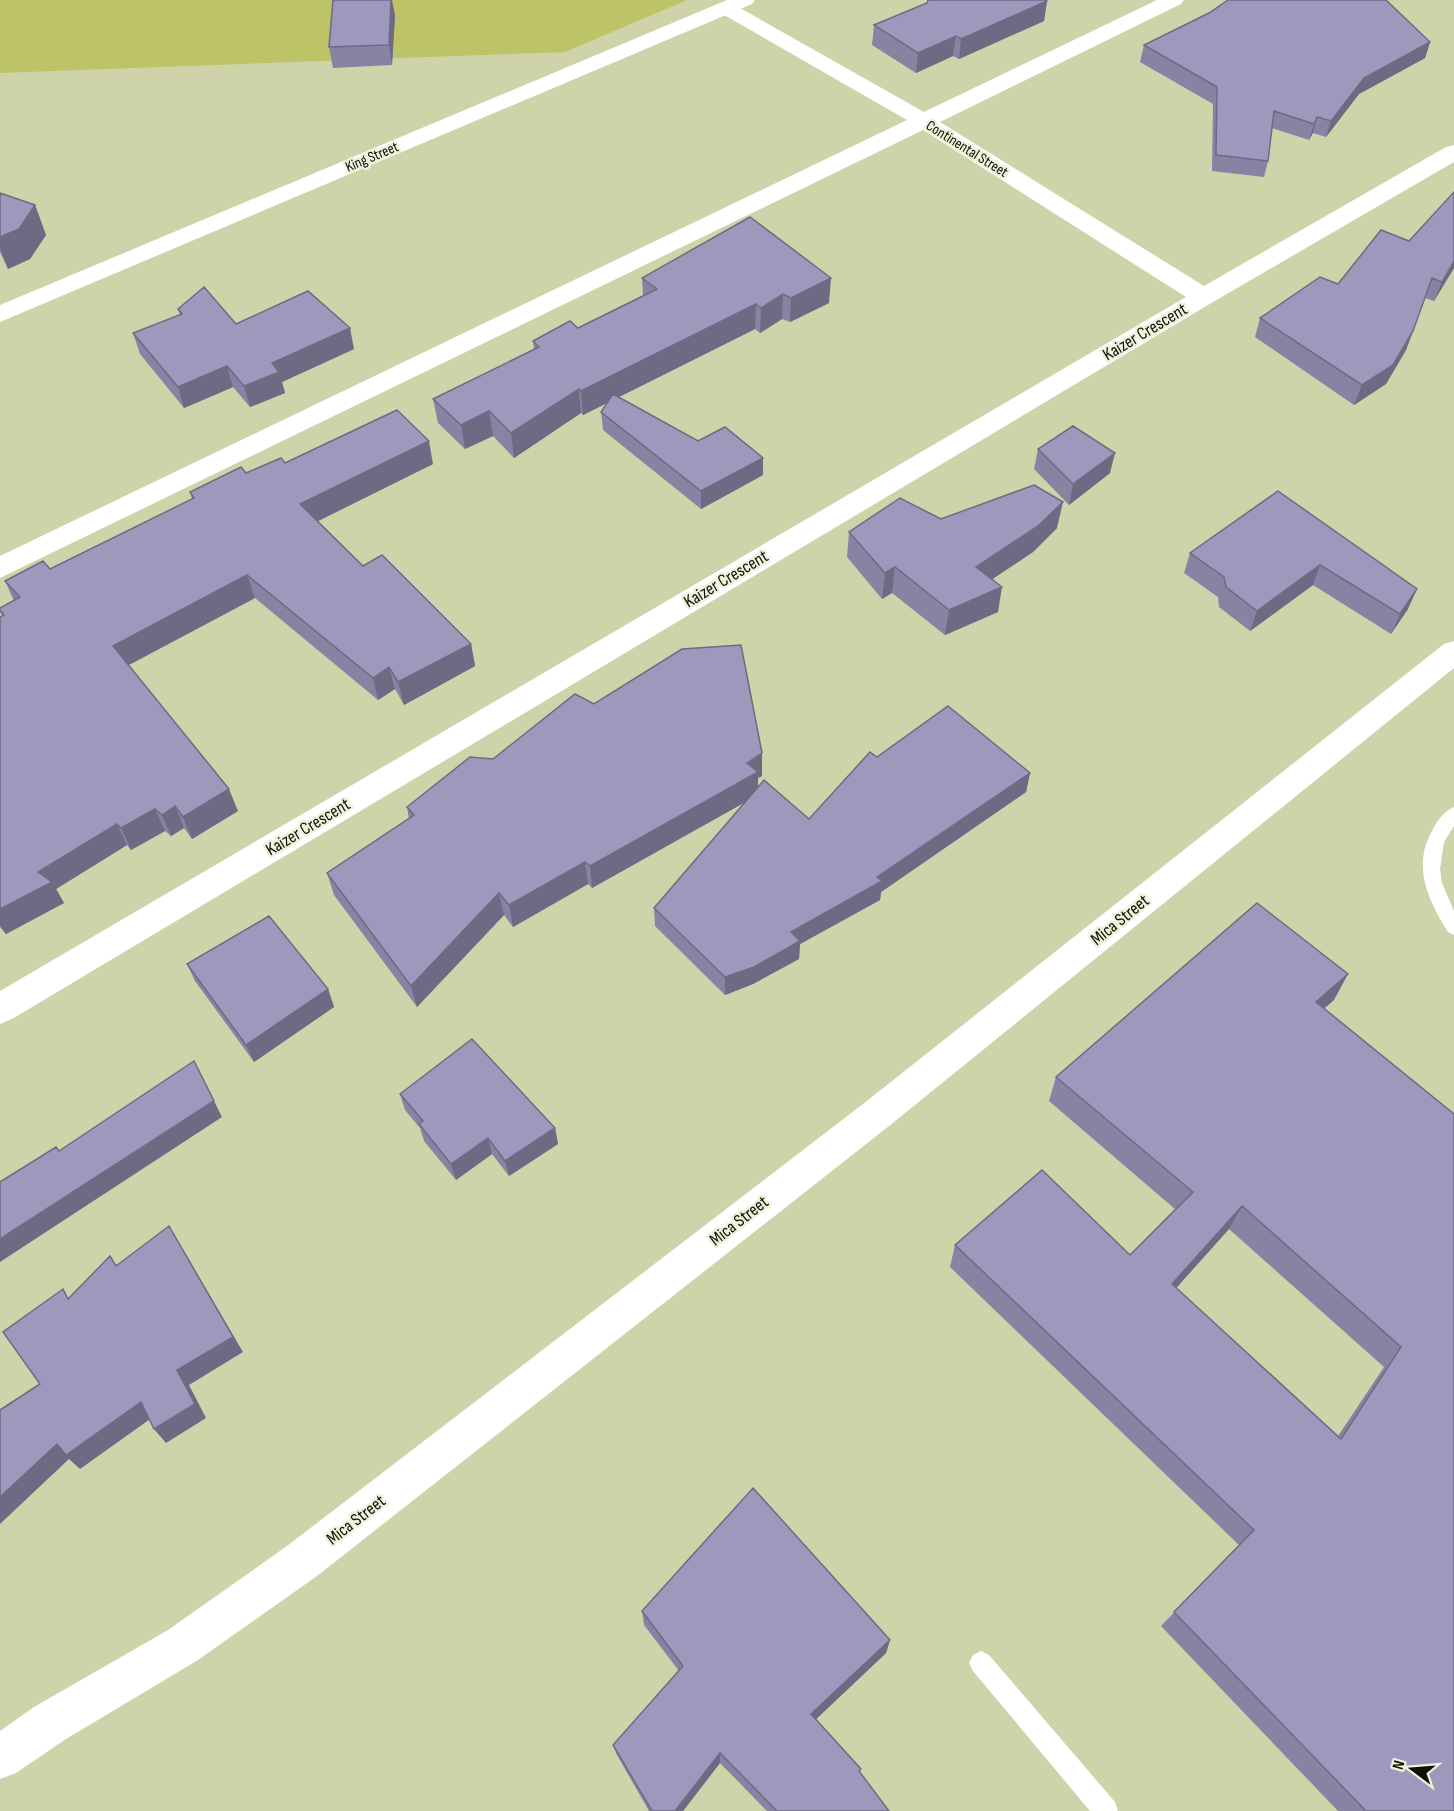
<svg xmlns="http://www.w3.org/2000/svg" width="1454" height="1811" viewBox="0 0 1454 1811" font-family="'Sofia Sans Condensed',sans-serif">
  <rect width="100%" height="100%" fill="#cfd3aa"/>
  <path fill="#bdc367" d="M 0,0 L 687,0 L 565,52 L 0,73 Z"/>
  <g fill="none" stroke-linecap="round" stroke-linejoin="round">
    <path fill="#fff" fill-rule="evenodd" d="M 1454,807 L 1454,826 L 1444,842 L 1440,869 L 1442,883 L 1454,911 L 1454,935 L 1448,932 C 1428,900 1412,867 1432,831 C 1437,821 1444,811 1454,807 Z
      M 981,1651 L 989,1655 L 1115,1802 L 1118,1811 L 1090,1811 L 973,1671 L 969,1663 L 973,1655 Z"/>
    <path fill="#fff" fill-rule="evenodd" d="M 1157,0 L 1184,0 L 1181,4 L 940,122 L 1204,286 L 1446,147 L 1454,145 L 1454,162 L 1213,302 L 12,1019 L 0,1024 L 0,991 L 1186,297 L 923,130 L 0,578 L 0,556 L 907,120 L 719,12 L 716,8 L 719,4 L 726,2 L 733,4 L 924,112 Z
      M 1454,641 L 1454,668 L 889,1126 L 317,1576 L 198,1660 L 66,1739 L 16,1773 L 0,1779 L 0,1731 L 34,1707 L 168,1630 L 287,1546 L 863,1104 L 1444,644 Z"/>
    <path fill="#fff" fill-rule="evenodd" d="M 727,0 L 755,0 L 752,4 L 0,322 L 0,305 Z"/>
  </g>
  <path fill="#8883a3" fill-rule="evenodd" d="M 1047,1 L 1044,21 L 959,59 L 953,56 L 916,73 L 872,45 L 874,25 Z
    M 1209,13 L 1430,42 L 1425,58 L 1359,94 L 1326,137 L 1313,133 L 1309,140 L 1272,128 L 1268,161 L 1264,177 L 1212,171 L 1213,104 L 1140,62 L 1144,45 Z
    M 395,15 L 392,65 L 333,68 L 329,47 Z
    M 0,193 L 35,205 L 46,235 L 30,259 L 8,269 L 0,252 Z
    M 750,217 L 829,303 L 790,322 L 782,319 L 760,333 L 755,329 L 619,397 L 698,441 L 763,458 L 763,475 L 701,509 L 603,430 L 601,412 L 607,403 L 583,415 L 581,413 L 514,458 L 493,436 L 465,449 L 438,423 L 433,399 L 534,350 L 533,341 L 578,328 L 643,296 L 642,278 Z
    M 1409,241 L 1454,268 L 1434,301 L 1425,298 L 1406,350 L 1386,384 L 1354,405 L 1255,337 L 1260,318 L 1338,284 Z
    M 178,309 L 236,324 L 354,349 L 282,382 L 285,393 L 250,407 L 233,387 L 184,408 L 140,354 L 133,333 L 180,315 Z
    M 1038,449 L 1110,473 L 1069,505 L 1034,469 Z
    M 285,463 L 433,464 L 318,521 L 363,566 L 471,644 L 475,666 L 404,705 L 395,689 L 378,700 L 255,598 L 129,665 L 238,811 L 192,839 L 184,828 L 171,836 L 165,831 L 131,850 L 127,845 L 56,889 L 64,903 L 6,934 L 0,927 L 0,617 L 2,616 L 0,612 L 0,608 L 14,601 L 5,581 L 50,569 L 192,499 L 190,492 L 246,473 Z
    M 1278,491 L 1408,609 L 1391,634 L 1313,585 L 1250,631 L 1219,607 L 1218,597 L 1184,573 L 1190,553 Z
    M 941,519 L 1057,528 L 1033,552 L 992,579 L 998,612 L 945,635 L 892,593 L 882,599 L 847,557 L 849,532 Z
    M 594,704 L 762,753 L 762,776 L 758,778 L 758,787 L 809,819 L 877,757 L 1030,773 L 1026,792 L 881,892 L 880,900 L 800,944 L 799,959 L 753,984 L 725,995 L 655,926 L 654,908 L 745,802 L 592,888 L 588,884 L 513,927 L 504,915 L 417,1007 L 334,895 L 327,873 L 409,819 L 407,807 Z
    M 187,964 L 328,989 L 334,1007 L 254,1062 L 195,981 Z
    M 1334,1000 L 1324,1008 L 1454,1114 L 1454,1811 L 1338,1811 L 1161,1626 L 1239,1545 L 950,1267 L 955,1245 L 1130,1255 L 1175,1209 L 1049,1101 L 1056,1077 ZM 1229,1229 L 1384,1367 L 1338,1436 L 1176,1288 Z
    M 400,1094 L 555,1128 L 558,1144 L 509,1176 L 492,1154 L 456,1180 L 424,1141 L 420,1128 L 405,1110 Z
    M 642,1611 L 890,1640 L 886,1653 L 816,1719 L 860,1772 L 889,1811 L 767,1811 L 720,1763 L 683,1811 L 649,1811 L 617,1755 L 613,1745 L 679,1671 L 644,1625 Z"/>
  <path fill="#6f6a84" d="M 391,0 L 392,0 L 395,15 L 392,65 L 389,45 Z
    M 1047,1 L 1044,21 L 959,59 L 961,39 Z
    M 956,36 L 953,56 L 916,73 L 918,53 Z
    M 1430,42 L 1425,58 L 1359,94 L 1326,137 L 1331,121 L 1364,78 Z
    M 1317,117 L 1313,133 L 1309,140 L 1314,124 Z
    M 35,205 L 46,235 L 30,259 L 8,269 L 0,248 L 0,237 Z
    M 1454,261 L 1454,268 L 1434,301 L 1442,282 Z
    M 831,278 L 829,303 L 790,322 L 791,298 Z
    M 783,294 L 782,319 L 760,333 L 761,308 Z
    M 756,304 L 755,329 L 583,415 L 581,391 Z
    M 350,328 L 354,349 L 282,382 L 285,393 L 250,407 L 244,386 L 272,363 Z
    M 1413,331 L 1406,350 L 1386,384 L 1354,405 L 1362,385 Z
    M 227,366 L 233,387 L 184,408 L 178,387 Z
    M 579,389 L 581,413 L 514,458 L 511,433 Z
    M 489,411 L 493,436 L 465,449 L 461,425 Z
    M 429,441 L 433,464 L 306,527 L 300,504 Z
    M 1115,453 L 1110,473 L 1069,505 L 1073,484 Z
    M 763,458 L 763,475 L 701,509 L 701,491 Z
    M 1063,502 L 1057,528 L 1033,552 L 972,593 L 976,567 Z
    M 1320,565 L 1313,585 L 1250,631 L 1257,611 Z
    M 895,567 L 892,593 L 882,599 L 885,573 Z
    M 247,575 L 255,598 L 123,668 L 113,646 Z
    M 1002,587 L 998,612 L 945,635 L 949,610 Z
    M 1417,589 L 1408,609 L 1391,634 L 1400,614 Z
    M 471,644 L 475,666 L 404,705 L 398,682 Z
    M 389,667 L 395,689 L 378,700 L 373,678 Z
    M 762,753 L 762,776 L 758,778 L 758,795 L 592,888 L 590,866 Z
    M 1030,773 L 1026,792 L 881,892 L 880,900 L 800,944 L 799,959 L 753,984 L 725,995 L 725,977 L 791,932 L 877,877 Z
    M 229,789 L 238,811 L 192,839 L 183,817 Z
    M 175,806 L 184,828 L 171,836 L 162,815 Z
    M 155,809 L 165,831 L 131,850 L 121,828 Z
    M 117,824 L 127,845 L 56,889 L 64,903 L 6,934 L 0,925 L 0,909 L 38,872 Z
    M 585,862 L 588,884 L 513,927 L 509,905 Z
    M 499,893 L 504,915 L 417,1007 L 411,986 Z
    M 1348,974 L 1334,1000 L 1303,1027 L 1316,1002 Z
    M 328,989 L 334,1007 L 254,1062 L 246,1045 Z
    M 194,1061 L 222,1117 L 0,1262 L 0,1239 Z
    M 555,1128 L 558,1144 L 509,1176 L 505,1161 Z
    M 488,1138 L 492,1154 L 456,1180 L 451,1164 Z
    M 1242,1206 L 1229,1229 L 1161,1305 L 1172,1284 Z
    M 169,1226 L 243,1352 L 189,1385 L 206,1418 L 166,1443 L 154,1429 L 177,1370 Z
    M 141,1402 L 153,1417 L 80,1469 L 69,1459 L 0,1524 L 0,1497 L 57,1444 Z
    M 890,1640 L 886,1653 L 809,1726 L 811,1714 Z
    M 720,1753 L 720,1763 L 683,1811 L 675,1811 Z"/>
  <path fill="#9e98bd" stroke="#6f6a84" stroke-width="1.5" fill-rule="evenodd" d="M 333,0 L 391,0 L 389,45 L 329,47 Z
    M 928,0 L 1045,0 L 1047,1 L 961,39 L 956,36 L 918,53 L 874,25 L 927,3 Z
    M 1228,0 L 1386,0 L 1430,42 L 1364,78 L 1331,121 L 1317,117 L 1314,124 L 1274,111 L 1268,161 L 1216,155 L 1217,87 L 1144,45 L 1209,13 Z
    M 1454,192 L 1454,261 L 1442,282 L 1432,278 L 1413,331 L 1393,365 L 1362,385 L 1260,318 L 1320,277 L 1338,284 L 1381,230 L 1409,241 Z
    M 0,193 L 35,205 L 19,229 L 0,237 Z
    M 750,217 L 831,278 L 791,298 L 783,294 L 761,308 L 756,304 L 581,391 L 579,389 L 511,433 L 489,411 L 461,425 L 433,399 L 539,347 L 533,341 L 570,321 L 578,328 L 657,289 L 642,278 Z
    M 204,287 L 236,324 L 308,291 L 350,328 L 272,363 L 279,372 L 244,386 L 227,366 L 178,387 L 133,333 L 182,314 L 178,309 Z
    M 613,394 L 698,441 L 725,427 L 763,458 L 701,491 L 601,412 Z
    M 397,410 L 429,441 L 300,504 L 363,566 L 382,555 L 471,644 L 398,682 L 389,667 L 373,678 L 247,575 L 113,646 L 229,789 L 183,817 L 175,806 L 162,815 L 155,809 L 121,828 L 117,824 L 38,872 L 52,882 L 0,909 L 0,617 L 4,615 L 0,610 L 0,608 L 20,597 L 5,581 L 43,561 L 50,569 L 194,498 L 190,492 L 241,467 L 246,473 L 281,458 L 285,463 Z
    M 1073,426 L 1115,453 L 1073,484 L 1038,449 Z
    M 1034,485 L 1063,502 L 1038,526 L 976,567 L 1002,587 L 949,610 L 895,567 L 885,573 L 849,532 L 900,498 L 941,519 Z
    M 1278,491 L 1417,589 L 1400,614 L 1320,565 L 1257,611 L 1226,587 L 1224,577 L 1190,553 Z
    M 741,645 L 762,753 L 747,763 L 758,772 L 590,866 L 585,862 L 509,905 L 499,893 L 411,986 L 327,873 L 414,815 L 407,807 L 470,757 L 493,759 L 575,694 L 594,704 L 682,649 Z
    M 948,706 L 1030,773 L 877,877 L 882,881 L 791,932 L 800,941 L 754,967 L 725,977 L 654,908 L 764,780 L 809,819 L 870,752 L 877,757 Z
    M 1257,903 L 1348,974 L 1316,1002 L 1454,1114 L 1454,1811 L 1366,1811 L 1174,1612 L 1254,1530 L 955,1245 L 1042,1170 L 1130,1255 L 1193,1192 L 1056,1077 ZM 1242,1206 L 1401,1347 L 1341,1439 L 1172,1284 Z
    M 269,916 L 328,989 L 246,1045 L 187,964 Z
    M 472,1039 L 555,1128 L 505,1161 L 488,1138 L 451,1164 L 419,1124 L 423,1121 L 400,1094 Z
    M 194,1061 L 214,1101 L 0,1239 L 0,1182 L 56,1147 L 59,1151 Z
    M 169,1226 L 233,1337 L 177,1370 L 195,1404 L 154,1429 L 141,1402 L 66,1455 L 57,1444 L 0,1497 L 0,1410 L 40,1384 L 3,1332 L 63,1289 L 68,1299 L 110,1256 L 116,1266 Z
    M 753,1488 L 890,1640 L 811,1714 L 861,1769 L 859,1771 L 889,1811 L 777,1811 L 720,1753 L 675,1811 L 652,1811 L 613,1745 L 683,1666 L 642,1611 Z"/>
  <g text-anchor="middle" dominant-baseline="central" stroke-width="5" stroke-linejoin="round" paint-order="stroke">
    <g font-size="15" fill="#0f1003" stroke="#eff1dd">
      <text transform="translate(967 149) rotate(32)">Continental Street</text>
      <text transform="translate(372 157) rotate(-23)">King Street</text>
    </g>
    <g font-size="18" fill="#0f1003" stroke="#eff1dd">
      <text transform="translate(1145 332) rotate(-31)">Kaizer Crescent</text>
      <text transform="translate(726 579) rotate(-31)">Kaizer Crescent</text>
      <text transform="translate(308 827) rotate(-31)">Kaizer Crescent</text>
      <text transform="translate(1120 920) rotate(-39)">Mica Street</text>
      <text transform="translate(739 1221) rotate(-38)">Mica Street</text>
      <text transform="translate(356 1520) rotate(-38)">Mica Street</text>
    </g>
  </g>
  <g transform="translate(1412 1769) rotate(286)" stroke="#eff1dd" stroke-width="4.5" paint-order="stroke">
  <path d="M0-4.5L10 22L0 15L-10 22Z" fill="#0f1003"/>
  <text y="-9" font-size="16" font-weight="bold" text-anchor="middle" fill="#0f1003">N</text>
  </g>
</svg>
